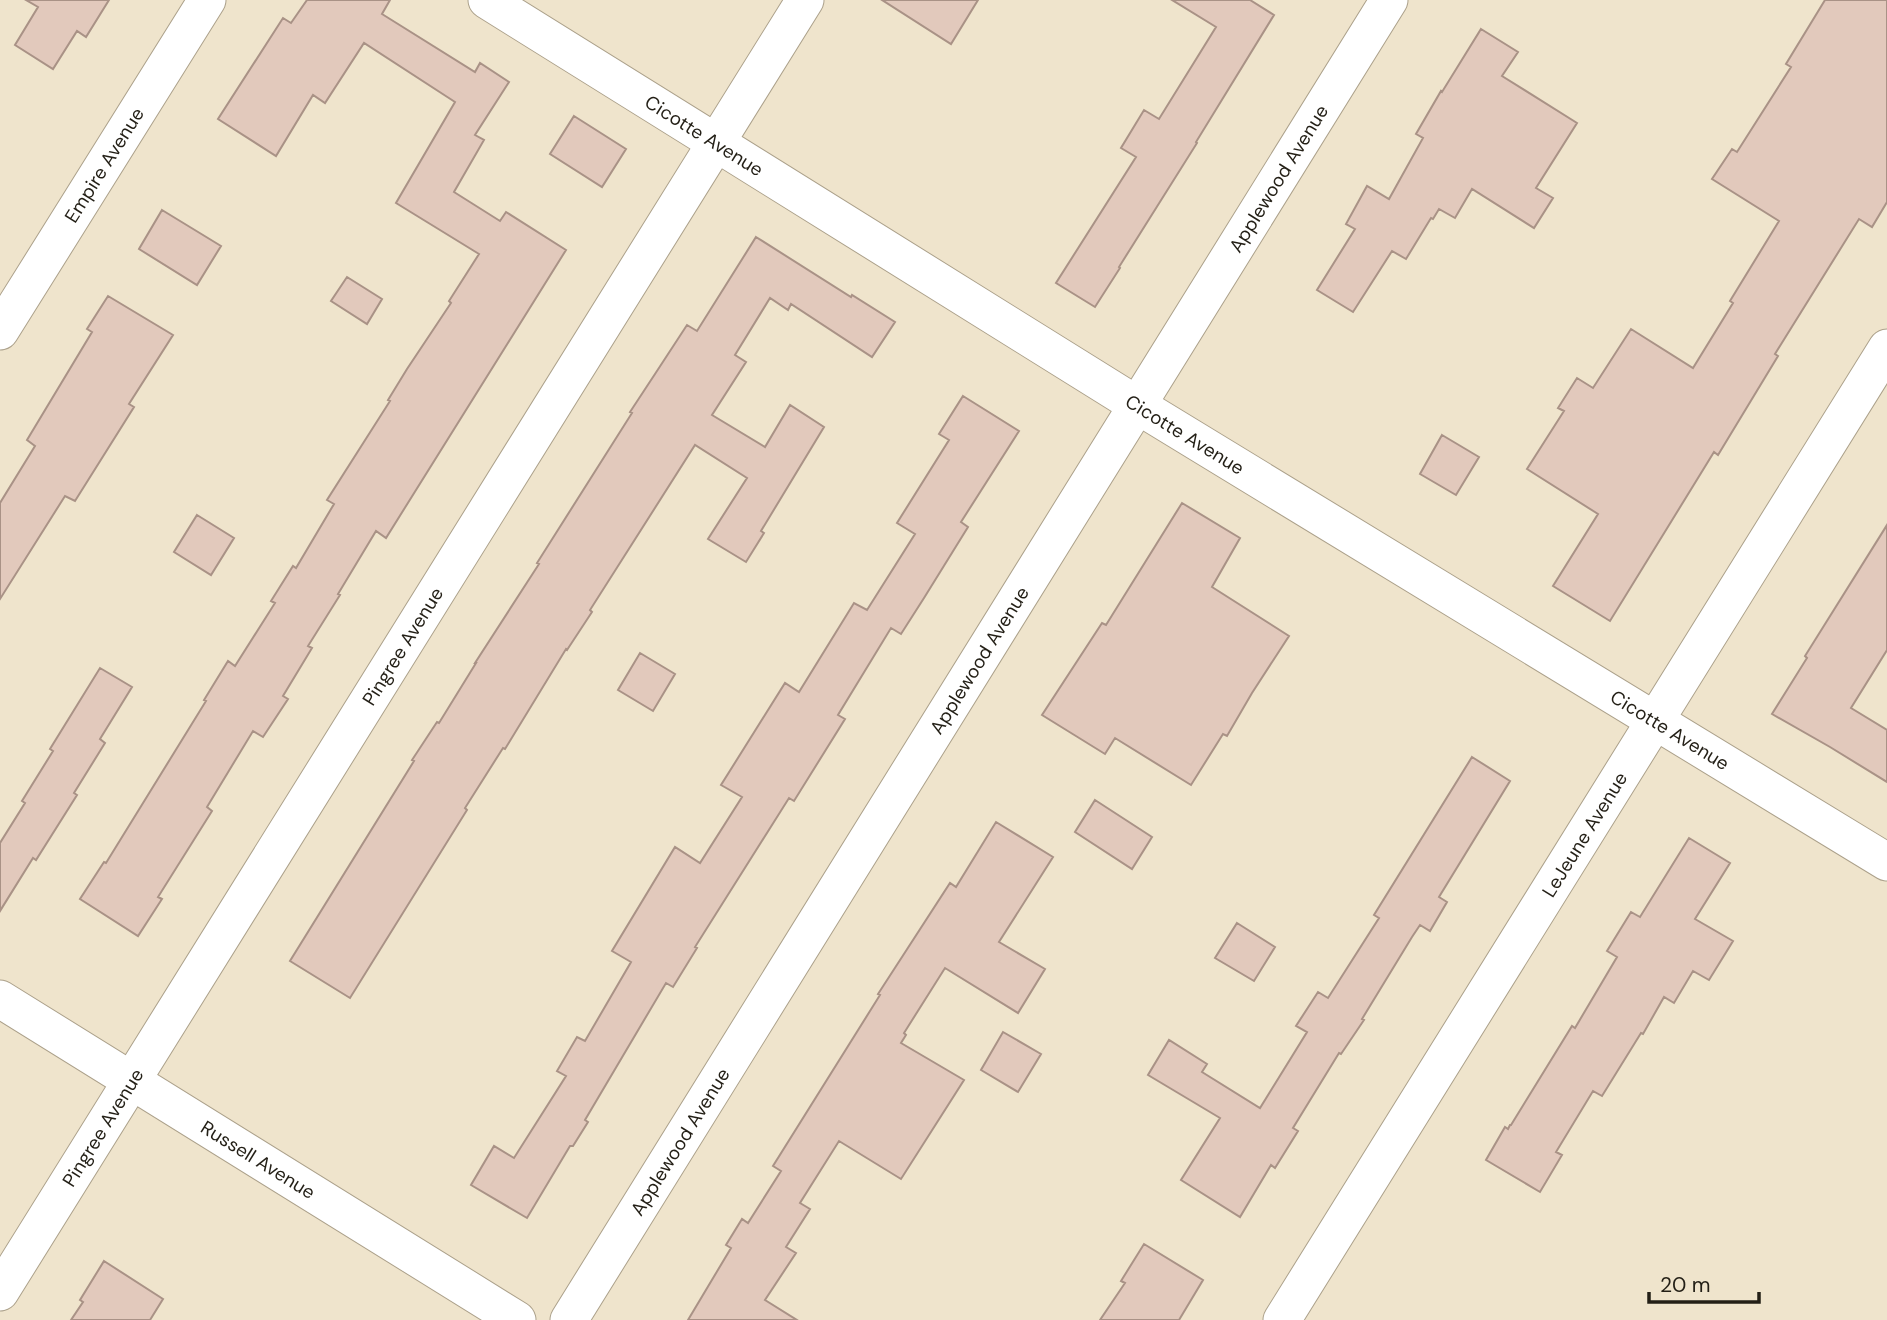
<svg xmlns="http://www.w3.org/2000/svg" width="1887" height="1320" viewBox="0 0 1887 1320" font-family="'DM Sans',sans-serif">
  <rect width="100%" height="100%" fill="#efe4cc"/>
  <path fill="#e2c9bc" stroke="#a99286" stroke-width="2" d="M 26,0 L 109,0 L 86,37 L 77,31 L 53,69 L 15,45 L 38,7 Z
    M 307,0 L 390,0 L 382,14 L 475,72 L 480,63 L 509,82 L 475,135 L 484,140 L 454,192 L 500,221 L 506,212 L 566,250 L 386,538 L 376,531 L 338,594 L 340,595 L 308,646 L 312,648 L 283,696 L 288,699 L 263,737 L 253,731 L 207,807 L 212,811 L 158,897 L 162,899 L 138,936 L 80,899 L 104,862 L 106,863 L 206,701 L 204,700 L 228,661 L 235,666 L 275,603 L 271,601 L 293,566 L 296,568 L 334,504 L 327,500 L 390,401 L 388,400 L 407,369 L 451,303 L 449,301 L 479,254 L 396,203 L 455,102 L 364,43 L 325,103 L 313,95 L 276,156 L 218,119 L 283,18 L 291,23 Z
    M 882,0 L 978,0 L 951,44 Z
    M 1172,0 L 1250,0 L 1274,15 L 1196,142 L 1197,143 L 1119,267 L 1120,268 L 1095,307 L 1056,283 L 1136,157 L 1121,148 L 1144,110 L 1159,119 L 1216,27 Z
    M 1825,0 L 1887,0 L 1887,202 L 1872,227 L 1859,219 L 1775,354 L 1778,356 L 1718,455 L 1714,452 L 1610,621 L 1553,586 L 1598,514 L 1527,469 L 1564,411 L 1558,408 L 1577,378 L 1593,388 L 1631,329 L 1693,368 L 1733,303 L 1730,301 L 1779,221 L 1712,179 L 1732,149 L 1737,152 L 1791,67 L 1786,64 Z
    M 1481,29 L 1518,52 L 1502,76 L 1577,123 L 1536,188 L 1553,198 L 1534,228 L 1472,189 L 1455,218 L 1439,209 L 1433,219 L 1431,218 L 1406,259 L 1392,251 L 1353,312 L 1317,290 L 1355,229 L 1346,224 L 1367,186 L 1389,199 L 1423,138 L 1416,134 L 1441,91 L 1442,92 Z
    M 574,116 L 626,149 L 602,187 L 550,154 Z
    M 162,210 L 221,246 L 197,285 L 139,249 Z
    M 756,237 L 851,297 L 852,295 L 895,322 L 872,357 L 791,304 L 788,310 L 770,298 L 735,355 L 746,362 L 712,415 L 765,447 L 790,405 L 824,427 L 761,531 L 764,533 L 746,562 L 708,539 L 747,478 L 695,445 L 590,610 L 592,612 L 567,650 L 566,649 L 505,749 L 503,748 L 465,808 L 467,810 L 350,998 L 290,961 L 414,761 L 412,760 L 437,722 L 439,723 L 476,663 L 475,663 L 539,564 L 537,563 L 632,413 L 630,412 L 655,374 L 687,325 L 697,331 Z
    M 347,277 L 382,299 L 367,324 L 331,301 Z
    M 108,296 L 173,335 L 129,404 L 134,407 L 75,501 L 65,496 L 0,599 L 0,503 L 35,446 L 27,440 L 92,332 L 87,329 Z
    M 963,396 L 1019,431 L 961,522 L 968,527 L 924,598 L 901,634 L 891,628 L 838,715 L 845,719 L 794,801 L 789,798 L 695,947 L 697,948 L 673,987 L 666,983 L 585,1120 L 588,1122 L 573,1146 L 570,1146 L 527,1218 L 471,1185 L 494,1146 L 514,1158 L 566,1076 L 557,1071 L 577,1037 L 585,1041 L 631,962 L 612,951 L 675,847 L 700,863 L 742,797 L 721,785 L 785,683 L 799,692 L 854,603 L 867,610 L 915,534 L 897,523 L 949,440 L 939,434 Z
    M 1442,435 L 1479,457 L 1456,495 L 1420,474 Z
    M 1182,503 L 1240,538 L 1212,587 L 1289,636 L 1252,693 L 1227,736 L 1223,734 L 1191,785 L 1115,738 L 1105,754 L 1042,715 L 1102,623 L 1106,625 Z
    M 197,515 L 234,538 L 211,575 L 174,552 Z
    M 1887,525 L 1887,650 L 1851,708 L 1887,730 L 1887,782 L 1830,747 L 1772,714 L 1807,658 L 1805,656 Z
    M 640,653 L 675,674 L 653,711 L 618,690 Z
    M 100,668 L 132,687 L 100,739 L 105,743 L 74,793 L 77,795 L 36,860 L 33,858 L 0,911 L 0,843 L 25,803 L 22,801 L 53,751 L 50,749 Z
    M 1472,757 L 1510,781 L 1439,897 L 1447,902 L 1430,931 L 1420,925 L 1412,937 L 1362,1019 L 1364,1020 L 1341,1054 L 1339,1053 L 1293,1128 L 1298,1131 L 1275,1168 L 1271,1165 L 1240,1217 L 1181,1180 L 1220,1118 L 1148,1075 L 1169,1040 L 1207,1064 L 1202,1072 L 1260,1108 L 1307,1032 L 1296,1026 L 1318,992 L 1328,998 L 1379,918 L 1374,915 Z
    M 1095,800 L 1152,837 L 1132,869 L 1075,832 Z
    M 996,822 L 1053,857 L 999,942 L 1045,969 L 1018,1013 L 945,968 L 904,1033 L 906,1035 L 901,1043 L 964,1080 L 901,1179 L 839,1141 L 800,1203 L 810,1209 L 786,1247 L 796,1253 L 765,1300 L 797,1320 L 688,1320 L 731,1248 L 726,1245 L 742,1219 L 748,1223 L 781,1171 L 773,1166 L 880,995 L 878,994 L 950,883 L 956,887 Z
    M 1689,838 L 1730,863 L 1695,919 L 1733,941 L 1709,980 L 1693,971 L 1674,1003 L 1664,997 L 1643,1034 L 1641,1033 L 1602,1096 L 1593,1091 L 1556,1152 L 1562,1155 L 1540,1192 L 1486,1160 L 1505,1127 L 1508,1129 L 1510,1125 L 1511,1125 L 1572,1026 L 1575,1028 L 1617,957 L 1607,951 L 1631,912 L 1640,917 Z
    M 1237,923 L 1275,947 L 1254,981 L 1215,958 Z
    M 1003,1032 L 1041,1054 L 1018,1092 L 981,1070 Z
    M 1144,1244 L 1203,1280 L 1179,1320 L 1100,1320 L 1125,1283 L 1121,1281 Z
    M 104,1261 L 163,1299 L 150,1320 L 71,1320 L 83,1302 L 80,1300 Z"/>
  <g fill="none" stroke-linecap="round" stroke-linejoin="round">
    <defs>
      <g id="minor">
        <path id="s1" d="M 487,0 L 1137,405 L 1887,862"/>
        <path id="s2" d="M 0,331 L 207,0"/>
        <path id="s3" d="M 0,999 L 517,1320"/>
        <path id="s4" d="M 0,1292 L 805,0"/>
        <path id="s5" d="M 569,1320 L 1389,0"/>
        <path id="s6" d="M 1282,1320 L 1887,348"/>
      </g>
    </defs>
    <use href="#minor" stroke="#aca18b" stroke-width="39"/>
    <use href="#minor" stroke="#fff" stroke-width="37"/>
  </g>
  <g text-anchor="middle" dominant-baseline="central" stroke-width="7" stroke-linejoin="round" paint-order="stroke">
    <g font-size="19" fill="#231f16" stroke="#efe4cc">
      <text stroke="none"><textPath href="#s1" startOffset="256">Cicotte Avenue</textPath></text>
      <text stroke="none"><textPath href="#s2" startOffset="196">Empire Avenue</textPath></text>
      <text stroke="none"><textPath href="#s5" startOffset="1344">Applewood Avenue</textPath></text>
      <text stroke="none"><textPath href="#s1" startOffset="822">Cicotte Avenue</textPath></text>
      <text stroke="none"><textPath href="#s4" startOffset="761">Pingree Avenue</textPath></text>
      <text stroke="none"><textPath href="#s5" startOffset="777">Applewood Avenue</textPath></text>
      <text stroke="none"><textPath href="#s1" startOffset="1390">Cicotte Avenue</textPath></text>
      <text stroke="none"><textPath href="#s6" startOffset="572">LeJeune Avenue</textPath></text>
      <text stroke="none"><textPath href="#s4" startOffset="194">Pingree Avenue</textPath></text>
      <text stroke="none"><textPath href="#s5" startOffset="210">Applewood Avenue</textPath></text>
      <text stroke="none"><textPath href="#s3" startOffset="304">Russell Avenue</textPath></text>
    </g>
  </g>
  <path d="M1649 1292v10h110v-10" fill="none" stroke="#231f16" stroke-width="3.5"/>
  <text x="1660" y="1292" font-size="21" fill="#231f16" stroke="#efe4cc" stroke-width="5" paint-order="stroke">20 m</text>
</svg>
